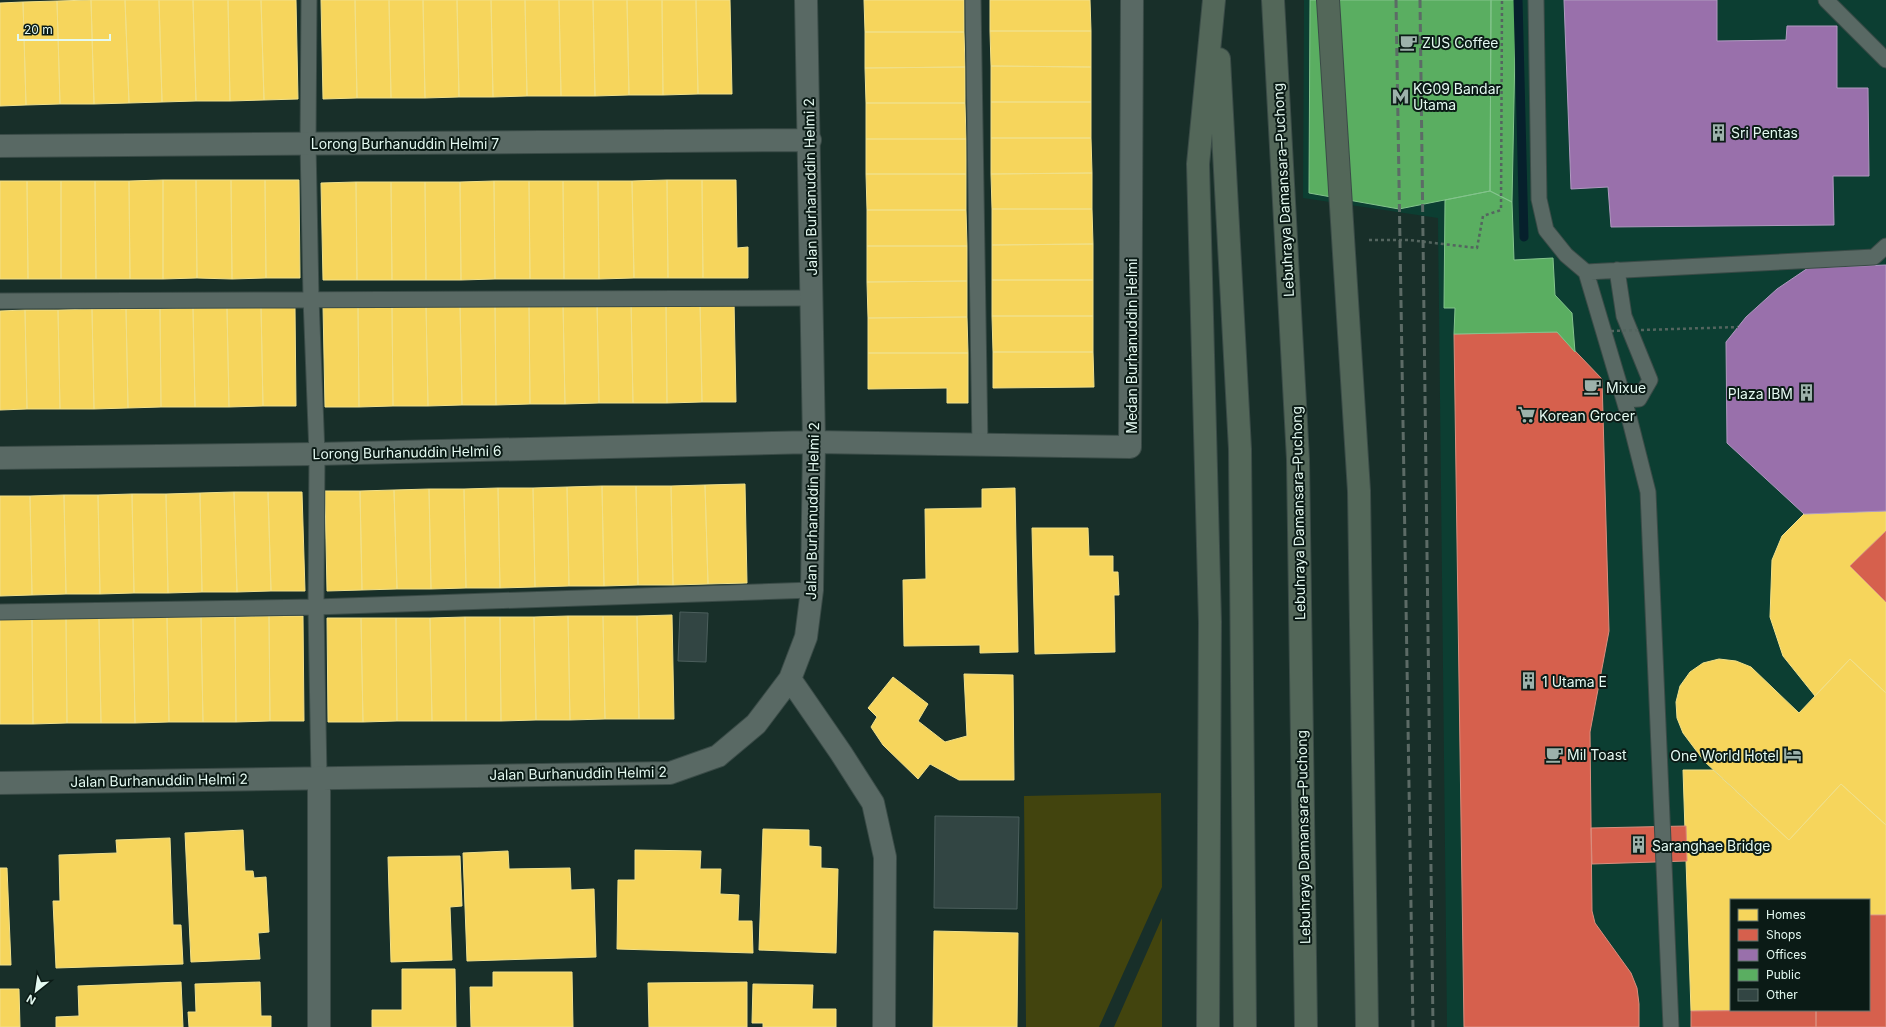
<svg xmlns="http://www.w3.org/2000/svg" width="1886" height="1027" viewBox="0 0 1886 1027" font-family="Inter,sans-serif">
  <rect width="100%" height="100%" fill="#182f29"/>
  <path fill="#0c3e32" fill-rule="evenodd" d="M 1304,0 L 1886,0 L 1886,1027 L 1447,1027 L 1438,218 L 1303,198 ZM 1731,900 L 1869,900 L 1869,1010 L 1731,1010 Z"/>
  <path fill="#42440e" d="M 1161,793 L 1162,887 L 1099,1027 L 1026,1027 L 1024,796 Z
    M 1162,918 L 1162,1027 L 1114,1027 Z"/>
  <path fill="#f6d55c" stroke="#f1e089" d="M 91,0 L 94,104 L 60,104 L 57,1 Z
    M 91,0 L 125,0 L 129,103 L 94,104 Z
    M 125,0 L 159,0 L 162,102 L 129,103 Z
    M 159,0 L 193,0 L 196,101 L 162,102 Z
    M 193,0 L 228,0 L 230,101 L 196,101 Z
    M 228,0 L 261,0 L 264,100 L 230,101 Z
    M 261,0 L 296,0 L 298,99 L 264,100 Z
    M 321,0 L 355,0 L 357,98 L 323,99 Z
    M 355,0 L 389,0 L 391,98 L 357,98 Z
    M 389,0 L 423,0 L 425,98 L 391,98 Z
    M 423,0 L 457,0 L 459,97 L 425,98 Z
    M 457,0 L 491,0 L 493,97 L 459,97 Z
    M 491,0 L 525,0 L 527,96 L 493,97 Z
    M 525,0 L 559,0 L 561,96 L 527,96 Z
    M 559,0 L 593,0 L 595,96 L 561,96 Z
    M 593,0 L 627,0 L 629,95 L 595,96 Z
    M 627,0 L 662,0 L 663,95 L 629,95 Z
    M 662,0 L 696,0 L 698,94 L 663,95 Z
    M 696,0 L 730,0 L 732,94 L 698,94 Z
    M 864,0 L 964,0 L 964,32 L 865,32 Z
    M 990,0 L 1090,0 L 1091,31 L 990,31 Z
    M 57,1 L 60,104 L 26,105 L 23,2 Z
    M 23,2 L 26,105 L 0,106 L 0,3 Z
    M 990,31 L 1091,31 L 1091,67 L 991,66 Z
    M 865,32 L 964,32 L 965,67 L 865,68 Z
    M 991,66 L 1091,67 L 1091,102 L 991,102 Z
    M 965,67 L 965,103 L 866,103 L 865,68 Z
    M 991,102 L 1091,102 L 1091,138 L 991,138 Z
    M 866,103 L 965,103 L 966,139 L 866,139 Z
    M 991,138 L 1091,138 L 1092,173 L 991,174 Z
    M 866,139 L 966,139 L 966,174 L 866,174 Z
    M 1092,173 L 1092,209 L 992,209 L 991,174 Z
    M 866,174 L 966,174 L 966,210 L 867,210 Z
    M 163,180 L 163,279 L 130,279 L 129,181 Z
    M 163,180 L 196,180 L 197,278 L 163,279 Z
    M 196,180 L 231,180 L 232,279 L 197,278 Z
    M 231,180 L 265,180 L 266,278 L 232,279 Z
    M 265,180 L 299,180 L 300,278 L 266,278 Z
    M 667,180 L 668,278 L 634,278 L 632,181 Z
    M 667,180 L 702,180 L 703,278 L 668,278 Z
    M 702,180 L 736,180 L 737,248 L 748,247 L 748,278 L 703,278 Z
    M 0,181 L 27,181 L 28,279 L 0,279 Z
    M 27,181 L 61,181 L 61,279 L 28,279 Z
    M 61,181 L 95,181 L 96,279 L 61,279 Z
    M 95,181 L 129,181 L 130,279 L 96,279 Z
    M 494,181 L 495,279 L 461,280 L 460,182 Z
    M 494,181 L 529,181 L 530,279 L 495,279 Z
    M 529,181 L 563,181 L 564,279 L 530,279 Z
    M 563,181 L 598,181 L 599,279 L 564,279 Z
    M 598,181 L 632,181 L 634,278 L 599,279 Z
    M 356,182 L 357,280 L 323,280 L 321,183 Z
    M 356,182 L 391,182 L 392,280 L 357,280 Z
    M 391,182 L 425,182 L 426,280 L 392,280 Z
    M 425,182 L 460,182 L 461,280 L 426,280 Z
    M 992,209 L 1092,209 L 1093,244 L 992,245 Z
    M 867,210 L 966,210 L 967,246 L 867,246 Z
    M 1093,244 L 1093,280 L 992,280 L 992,245 Z
    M 867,246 L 967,246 L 967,281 L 867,282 Z
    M 992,280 L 1093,280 L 1093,316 L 992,316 Z
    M 967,281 L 967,317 L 868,318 L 867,282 Z
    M 700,301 L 702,402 L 667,403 L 666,302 Z
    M 700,301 L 734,301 L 736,402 L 702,402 Z
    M 597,302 L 599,403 L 565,404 L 563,303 Z
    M 597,302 L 631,302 L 633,403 L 599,403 Z
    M 631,302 L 666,302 L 667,403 L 633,403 Z
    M 563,303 L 565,404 L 530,404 L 529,304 Z
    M 460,304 L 462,405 L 428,406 L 426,305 Z
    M 460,304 L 495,304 L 496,405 L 462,405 Z
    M 495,304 L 529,304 L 530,404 L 496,405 Z
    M 426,305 L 428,406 L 393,406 L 392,306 Z
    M 323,306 L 358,306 L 359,407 L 325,407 Z
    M 358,306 L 392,306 L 393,406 L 359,407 Z
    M 261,307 L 263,406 L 229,407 L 227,308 Z
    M 261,307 L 295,307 L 296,406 L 263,406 Z
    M 193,308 L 195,407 L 161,407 L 160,309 Z
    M 193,308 L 227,308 L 229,407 L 195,407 Z
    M 92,309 L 94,409 L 60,409 L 58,310 Z
    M 92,309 L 126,309 L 128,408 L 94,409 Z
    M 126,309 L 160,309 L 161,407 L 128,408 Z
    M 25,310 L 27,409 L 0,410 L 0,311 Z
    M 25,310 L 58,310 L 60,409 L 27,409 Z
    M 992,316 L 1093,316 L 1093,352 L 993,352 Z
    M 967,317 L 968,353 L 868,353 L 868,318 Z
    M 993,352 L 1093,352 L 1094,387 L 993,388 Z
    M 868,353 L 968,353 L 968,403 L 947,403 L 947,388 L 868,389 Z
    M 745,484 L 747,583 L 708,584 L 705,485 Z
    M 705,485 L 708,584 L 673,585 L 671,486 Z
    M 602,486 L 604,586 L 569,586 L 567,487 Z
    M 602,486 L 636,486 L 638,585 L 604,586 Z
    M 636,486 L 671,486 L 673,585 L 638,585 Z
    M 567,487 L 569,586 L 535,587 L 533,488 Z
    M 498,488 L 500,588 L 466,588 L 464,489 Z
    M 498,488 L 533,488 L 535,587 L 500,588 Z
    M 1015,488 L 1018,652 L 980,653 L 980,645 L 904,646 L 903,580 L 926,579 L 925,509 L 982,508 L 982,489 Z
    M 429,489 L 431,589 L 397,589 L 394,490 Z
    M 429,489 L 464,489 L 466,588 L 431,589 Z
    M 394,490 L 397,589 L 362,590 L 360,491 Z
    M 325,491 L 360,491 L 362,590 L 327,591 Z
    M 234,492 L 237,592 L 202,592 L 200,493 Z
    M 234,492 L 268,492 L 271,591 L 237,592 Z
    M 268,492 L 302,492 L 305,591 L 271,591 Z
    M 200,493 L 202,592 L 168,593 L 166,494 Z
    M 132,494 L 134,593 L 100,594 L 98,495 Z
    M 132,494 L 166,494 L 168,593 L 134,593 Z
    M 64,495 L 66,594 L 32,595 L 30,496 Z
    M 64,495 L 98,495 L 100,594 L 66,594 Z
    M 0,496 L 30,496 L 32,595 L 0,596 Z
    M 1886,511 L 1886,531 L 1850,566 L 1886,602 L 1886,693 L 1850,659 L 1815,696 L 1783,656 L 1770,617 L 1772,560 L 1782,536 L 1804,514 Z
    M 1032,528 L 1088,528 L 1089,556 L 1113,556 L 1113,572 L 1118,572 L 1119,595 L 1114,595 L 1115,652 L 1035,654 Z
    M 672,615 L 674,719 L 639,719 L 637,616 Z
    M 269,616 L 270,721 L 236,722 L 235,617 Z
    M 269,616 L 303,616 L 304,721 L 270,721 Z
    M 568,616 L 570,720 L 536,720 L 534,617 Z
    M 568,616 L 603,616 L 605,719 L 570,720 Z
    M 603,616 L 637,616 L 639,719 L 605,719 Z
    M 133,617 L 135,723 L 101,723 L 99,618 Z
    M 133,617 L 167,617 L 169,722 L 135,723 Z
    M 167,617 L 201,617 L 203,722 L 169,722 Z
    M 201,617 L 235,617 L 236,722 L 203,722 Z
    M 465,617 L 466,721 L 432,721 L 430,618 Z
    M 465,617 L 500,617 L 501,721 L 466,721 Z
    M 500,617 L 534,617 L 536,720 L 501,721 Z
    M 32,618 L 33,724 L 0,724 L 0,619 Z
    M 32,618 L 66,618 L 67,723 L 33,724 Z
    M 66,618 L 99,618 L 101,723 L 67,723 Z
    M 327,618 L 361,618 L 363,722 L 328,722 Z
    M 361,618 L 396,618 L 397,721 L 363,722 Z
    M 396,618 L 430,618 L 432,721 L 397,721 Z
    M 1719,659 L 1736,661 L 1751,667 L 1799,713 L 1850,659 L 1886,693 L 1886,825 L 1841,784 L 1789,840 L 1704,761 L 1683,733 L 1677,718 L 1676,702 L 1680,686 L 1690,672 L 1703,663 Z
    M 964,674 L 1013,675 L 1014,780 L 959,780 L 930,764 L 918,779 L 883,745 L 871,727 L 877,717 L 868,708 L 893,677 L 928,704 L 918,721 L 945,742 L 967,736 Z
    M 1683,770 L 1713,770 L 1789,840 L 1841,784 L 1886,825 L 1886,915 L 1869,915 L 1869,900 L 1731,900 L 1731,1010 L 1816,1010 L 1691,1011 Z
    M 763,829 L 809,830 L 809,846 L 821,847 L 821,868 L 838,869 L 836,953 L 759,950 Z
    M 243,830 L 245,871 L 253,871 L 254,878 L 266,877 L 269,932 L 258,933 L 260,959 L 191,962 L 185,833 Z
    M 170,838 L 173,925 L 181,925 L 183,964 L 56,968 L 53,901 L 60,901 L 59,855 L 117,853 L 116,840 Z
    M 635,850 L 701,851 L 700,869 L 721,869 L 720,894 L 739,895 L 738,921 L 752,921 L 753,953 L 617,949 L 618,880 L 635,880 Z
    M 508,851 L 509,869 L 570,868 L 571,890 L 594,889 L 596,957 L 467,961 L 463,853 Z
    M 460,856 L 462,906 L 450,907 L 452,960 L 391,962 L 388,857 Z
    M 0,868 L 7,868 L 11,965 L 0,965 Z
    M 934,931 L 1018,933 L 1017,1027 L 933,1027 Z
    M 402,969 L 455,969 L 456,1027 L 372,1027 L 372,1010 L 402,1010 Z
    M 493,972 L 572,972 L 573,1027 L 471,1027 L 470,987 L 493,987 Z
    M 181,982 L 183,1027 L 56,1027 L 56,1017 L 79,1016 L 78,986 Z
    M 260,982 L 261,1016 L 271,1016 L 271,1027 L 189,1027 L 188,1012 L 196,1012 L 195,984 Z
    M 747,982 L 747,1027 L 649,1027 L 648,983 Z
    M 753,984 L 813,985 L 812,1009 L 836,1009 L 836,1027 L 763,1027 L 763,1023 L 752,1023 Z
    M 0,989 L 19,989 L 20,1027 L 0,1027 Z"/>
  <path fill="#d6604d" stroke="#da8e7e" d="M 1557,332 L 1602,379 L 1609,631 L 1590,732 L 1592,911 L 1595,923 L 1631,973 L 1637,988 L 1639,1004 L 1639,1027 L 1464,1027 L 1454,334 Z
    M 1886,531 L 1886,602 L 1850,566 Z
    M 1686,826 L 1687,861 L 1592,864 L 1591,828 Z
    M 1869,915 L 1886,915 L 1886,1027 L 1816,1027 L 1816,1010 L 1869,1010 Z
    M 1816,1010 L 1816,1027 L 1691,1027 L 1691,1011 Z"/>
  <path fill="#9970ab" stroke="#b099c0" d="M 1564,0 L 1717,0 L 1717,41 L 1786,40 L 1787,26 L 1837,26 L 1837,88 L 1868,88 L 1869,176 L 1833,176 L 1834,225 L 1611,227 L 1608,187 L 1571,189 Z
    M 1886,265 L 1886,511 L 1804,514 L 1727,443 L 1726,342 L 1746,317 L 1777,289 L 1808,268 Z"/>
  <path fill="#5aae61" stroke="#83c48c" d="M 1310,0 L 1491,0 L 1490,191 L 1399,209 L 1309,193 Z
    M 1491,0 L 1516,0 L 1512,202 L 1490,191 Z
    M 1490,191 L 1512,202 L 1514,260 L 1553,258 L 1555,295 L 1572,313 L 1575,352 L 1557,332 L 1454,334 L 1455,308 L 1444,308 L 1445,200 Z"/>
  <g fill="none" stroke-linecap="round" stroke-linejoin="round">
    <path stroke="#06202c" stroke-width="9" d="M 1518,0 L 1524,237"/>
  </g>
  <path fill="#324543" stroke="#4b5e5c" d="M 680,612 L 708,613 L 706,662 L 678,661 Z
    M 935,816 L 1019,817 L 1017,909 L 934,908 Z"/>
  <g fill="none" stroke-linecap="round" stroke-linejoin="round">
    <defs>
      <path id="service" d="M 309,0 L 308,143 L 311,298 L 317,454 L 316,607 L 319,777
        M 973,0 L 980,446
        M 1536,0 L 1539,199 L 1546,230 L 1566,255 L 1586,272 L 1629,417 L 1648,492 L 1671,1027
        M 1826,0 L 1886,60
        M 1617,270 L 1624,316 L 1650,380 L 1639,399 L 1624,400
        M 1586,272 L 1874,257 L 1886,246
        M 0,301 L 812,298
        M 0,612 L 316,607 L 812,590"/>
      <path id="minor" d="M 0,146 L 810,140
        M 0,458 L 317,454 L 814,442 L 1130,447 L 1132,0
        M 790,679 L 841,753 L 873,803 L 885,857 L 884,1027
        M 319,777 L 319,1027
        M 0,783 L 670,773 L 718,756 L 756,724 L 790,679 L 806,637 L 812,590 L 814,442 L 806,0"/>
      <path id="motorway" d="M 1273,0 L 1298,459 L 1306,1027
        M 1328,0 L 1359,491 L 1367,1027
        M 1219,59 L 1240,449 L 1245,1027
        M 1208,1027 L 1210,622 L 1198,164 L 1214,0"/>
    </defs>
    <use href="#service" stroke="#3a4b47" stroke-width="17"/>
    <use href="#minor" stroke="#3a4b47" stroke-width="24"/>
    <use href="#motorway" stroke="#3a4b47" stroke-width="24"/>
    <path stroke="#54655f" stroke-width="2.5" stroke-dasharray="3 3" stroke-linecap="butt" d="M 1369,240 L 1409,240 L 1477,248 L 1483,216 L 1501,210 L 1502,0"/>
    <use href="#service" stroke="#596964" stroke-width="15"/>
    <use href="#minor" stroke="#596964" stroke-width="22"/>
    <use href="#motorway" stroke="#536759" stroke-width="22"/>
    <path stroke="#5c6b66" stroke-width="3" stroke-dasharray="8 4" stroke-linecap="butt" d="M 1396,0 L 1413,1027
      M 1420,0 L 1433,1027"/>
    <path stroke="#54655f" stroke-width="2.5" stroke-dasharray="3 3" stroke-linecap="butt" d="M 1611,331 L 1738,327"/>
  </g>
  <defs>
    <symbol id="cafe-bare" viewBox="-9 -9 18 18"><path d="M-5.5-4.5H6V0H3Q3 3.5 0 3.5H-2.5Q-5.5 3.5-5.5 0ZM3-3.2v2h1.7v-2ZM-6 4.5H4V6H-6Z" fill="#9db2ab" stroke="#0b1b16" stroke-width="2.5" paint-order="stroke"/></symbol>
    <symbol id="metro-bare" viewBox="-9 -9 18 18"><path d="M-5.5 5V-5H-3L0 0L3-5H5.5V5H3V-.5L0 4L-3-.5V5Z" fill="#9db2ab" stroke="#0b1b16" stroke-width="2.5" paint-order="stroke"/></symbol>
    <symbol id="building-bare" viewBox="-9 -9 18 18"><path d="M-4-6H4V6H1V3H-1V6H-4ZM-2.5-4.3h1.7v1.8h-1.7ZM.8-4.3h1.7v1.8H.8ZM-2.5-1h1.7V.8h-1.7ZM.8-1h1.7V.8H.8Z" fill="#9db2ab" stroke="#0b1b16" stroke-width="2.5" paint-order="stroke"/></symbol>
    <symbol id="supermarket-bare" viewBox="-9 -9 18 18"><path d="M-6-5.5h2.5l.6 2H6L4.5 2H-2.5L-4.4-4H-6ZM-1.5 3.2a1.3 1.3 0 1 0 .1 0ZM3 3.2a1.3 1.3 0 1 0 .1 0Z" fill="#9db2ab" stroke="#0b1b16" stroke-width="2.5" paint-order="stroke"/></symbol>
    <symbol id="hotel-bare" viewBox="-9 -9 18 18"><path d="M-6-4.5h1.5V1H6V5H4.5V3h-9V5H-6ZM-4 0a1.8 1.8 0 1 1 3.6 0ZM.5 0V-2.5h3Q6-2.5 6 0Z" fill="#9db2ab" stroke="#0b1b16" stroke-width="2.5" paint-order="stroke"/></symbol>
  </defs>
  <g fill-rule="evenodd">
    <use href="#cafe-bare" x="1396" y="30" width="25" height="25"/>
    <use href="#metro-bare" x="1388" y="84" width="25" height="25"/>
    <use href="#building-bare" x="1706" y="120" width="25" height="25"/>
    <use href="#cafe-bare" x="1580" y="374" width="25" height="25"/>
    <use href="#building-bare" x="1794" y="380" width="25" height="25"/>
    <use href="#supermarket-bare" x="1514" y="402" width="25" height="25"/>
    <use href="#building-bare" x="1516" y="668" width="25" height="25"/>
    <use href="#cafe-bare" x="1542" y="742" width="25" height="25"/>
    <use href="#hotel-bare" x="1780" y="742" width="25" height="25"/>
    <use href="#building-bare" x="1626" y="832" width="25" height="25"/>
  </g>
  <g text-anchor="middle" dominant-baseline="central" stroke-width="4" stroke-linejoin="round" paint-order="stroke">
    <g font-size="14" fill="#e4f9f1" stroke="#0b1b16" text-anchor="start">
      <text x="1422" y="42">ZUS Coffee</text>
      <text x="1413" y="88">KG09 Bandar<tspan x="1413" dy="16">Utama</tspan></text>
      <text x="1731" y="132">Sri Pentas</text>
      <text x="1606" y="387">Mixue</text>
      <text x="1793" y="393" text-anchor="end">Plaza IBM</text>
      <text x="1539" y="415">Korean Grocer</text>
      <text x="1542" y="681">1 Utama E</text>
      <text x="1567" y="754">Mil Toast</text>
      <text x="1779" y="755" text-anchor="end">One World Hotel</text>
      <text x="1652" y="845">Saranghae Bridge</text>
    </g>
    <g font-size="14" fill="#e4f9f1" stroke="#0b1b16">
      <text x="405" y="143">Lorong Burhanuddin Helmi 7</text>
      <text transform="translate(810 187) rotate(-91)">Jalan Burhanuddin Helmi 2</text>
      <text transform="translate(1283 190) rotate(-93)">Lebuhraya Damansara–Puchong</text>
      <text transform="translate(1131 346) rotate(-90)">Medan Burhanuddin Helmi</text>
      <text transform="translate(407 452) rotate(-1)">Lorong Burhanuddin Helmi 6</text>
      <text transform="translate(812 511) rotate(-89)">Jalan Burhanuddin Helmi 2</text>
      <text transform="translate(1298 513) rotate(-91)">Lebuhraya Damansara–Puchong</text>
      <text transform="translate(578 773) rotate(-1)">Jalan Burhanuddin Helmi 2</text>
      <text transform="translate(159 780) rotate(-1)">Jalan Burhanuddin Helmi 2</text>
      <text transform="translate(1303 837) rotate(-91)">Lebuhraya Damansara–Puchong</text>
    </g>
  </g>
  <rect x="1730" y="899" width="140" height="112" fill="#0b1b16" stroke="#62746e"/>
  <rect x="1738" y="909" width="20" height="12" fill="#f6d55c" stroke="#62746e"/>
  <text x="1766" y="919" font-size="12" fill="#e4f9f1">Homes</text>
  <rect x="1738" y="929" width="20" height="12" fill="#d6604d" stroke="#62746e"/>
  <text x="1766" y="939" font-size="12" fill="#e4f9f1">Shops</text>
  <rect x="1738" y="949" width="20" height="12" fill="#9970ab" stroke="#62746e"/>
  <text x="1766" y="959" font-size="12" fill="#e4f9f1">Offices</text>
  <rect x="1738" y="969" width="20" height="12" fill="#5aae61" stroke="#62746e"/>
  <text x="1766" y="979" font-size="12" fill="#e4f9f1">Public</text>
  <rect x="1738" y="989" width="20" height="12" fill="#324543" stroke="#62746e"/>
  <text x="1766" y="999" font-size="12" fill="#e4f9f1">Other</text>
  <g transform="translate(36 991) rotate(210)" stroke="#0b1b16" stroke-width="3" paint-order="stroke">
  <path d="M0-3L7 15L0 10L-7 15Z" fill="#e4f9f1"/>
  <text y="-6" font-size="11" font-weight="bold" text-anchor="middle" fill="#e4f9f1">N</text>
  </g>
  <path d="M18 34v6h92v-6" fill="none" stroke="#e4f9f1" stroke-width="2"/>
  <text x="24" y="34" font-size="12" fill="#e4f9f1" stroke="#0b1b16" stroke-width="3" paint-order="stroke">20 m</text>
</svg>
